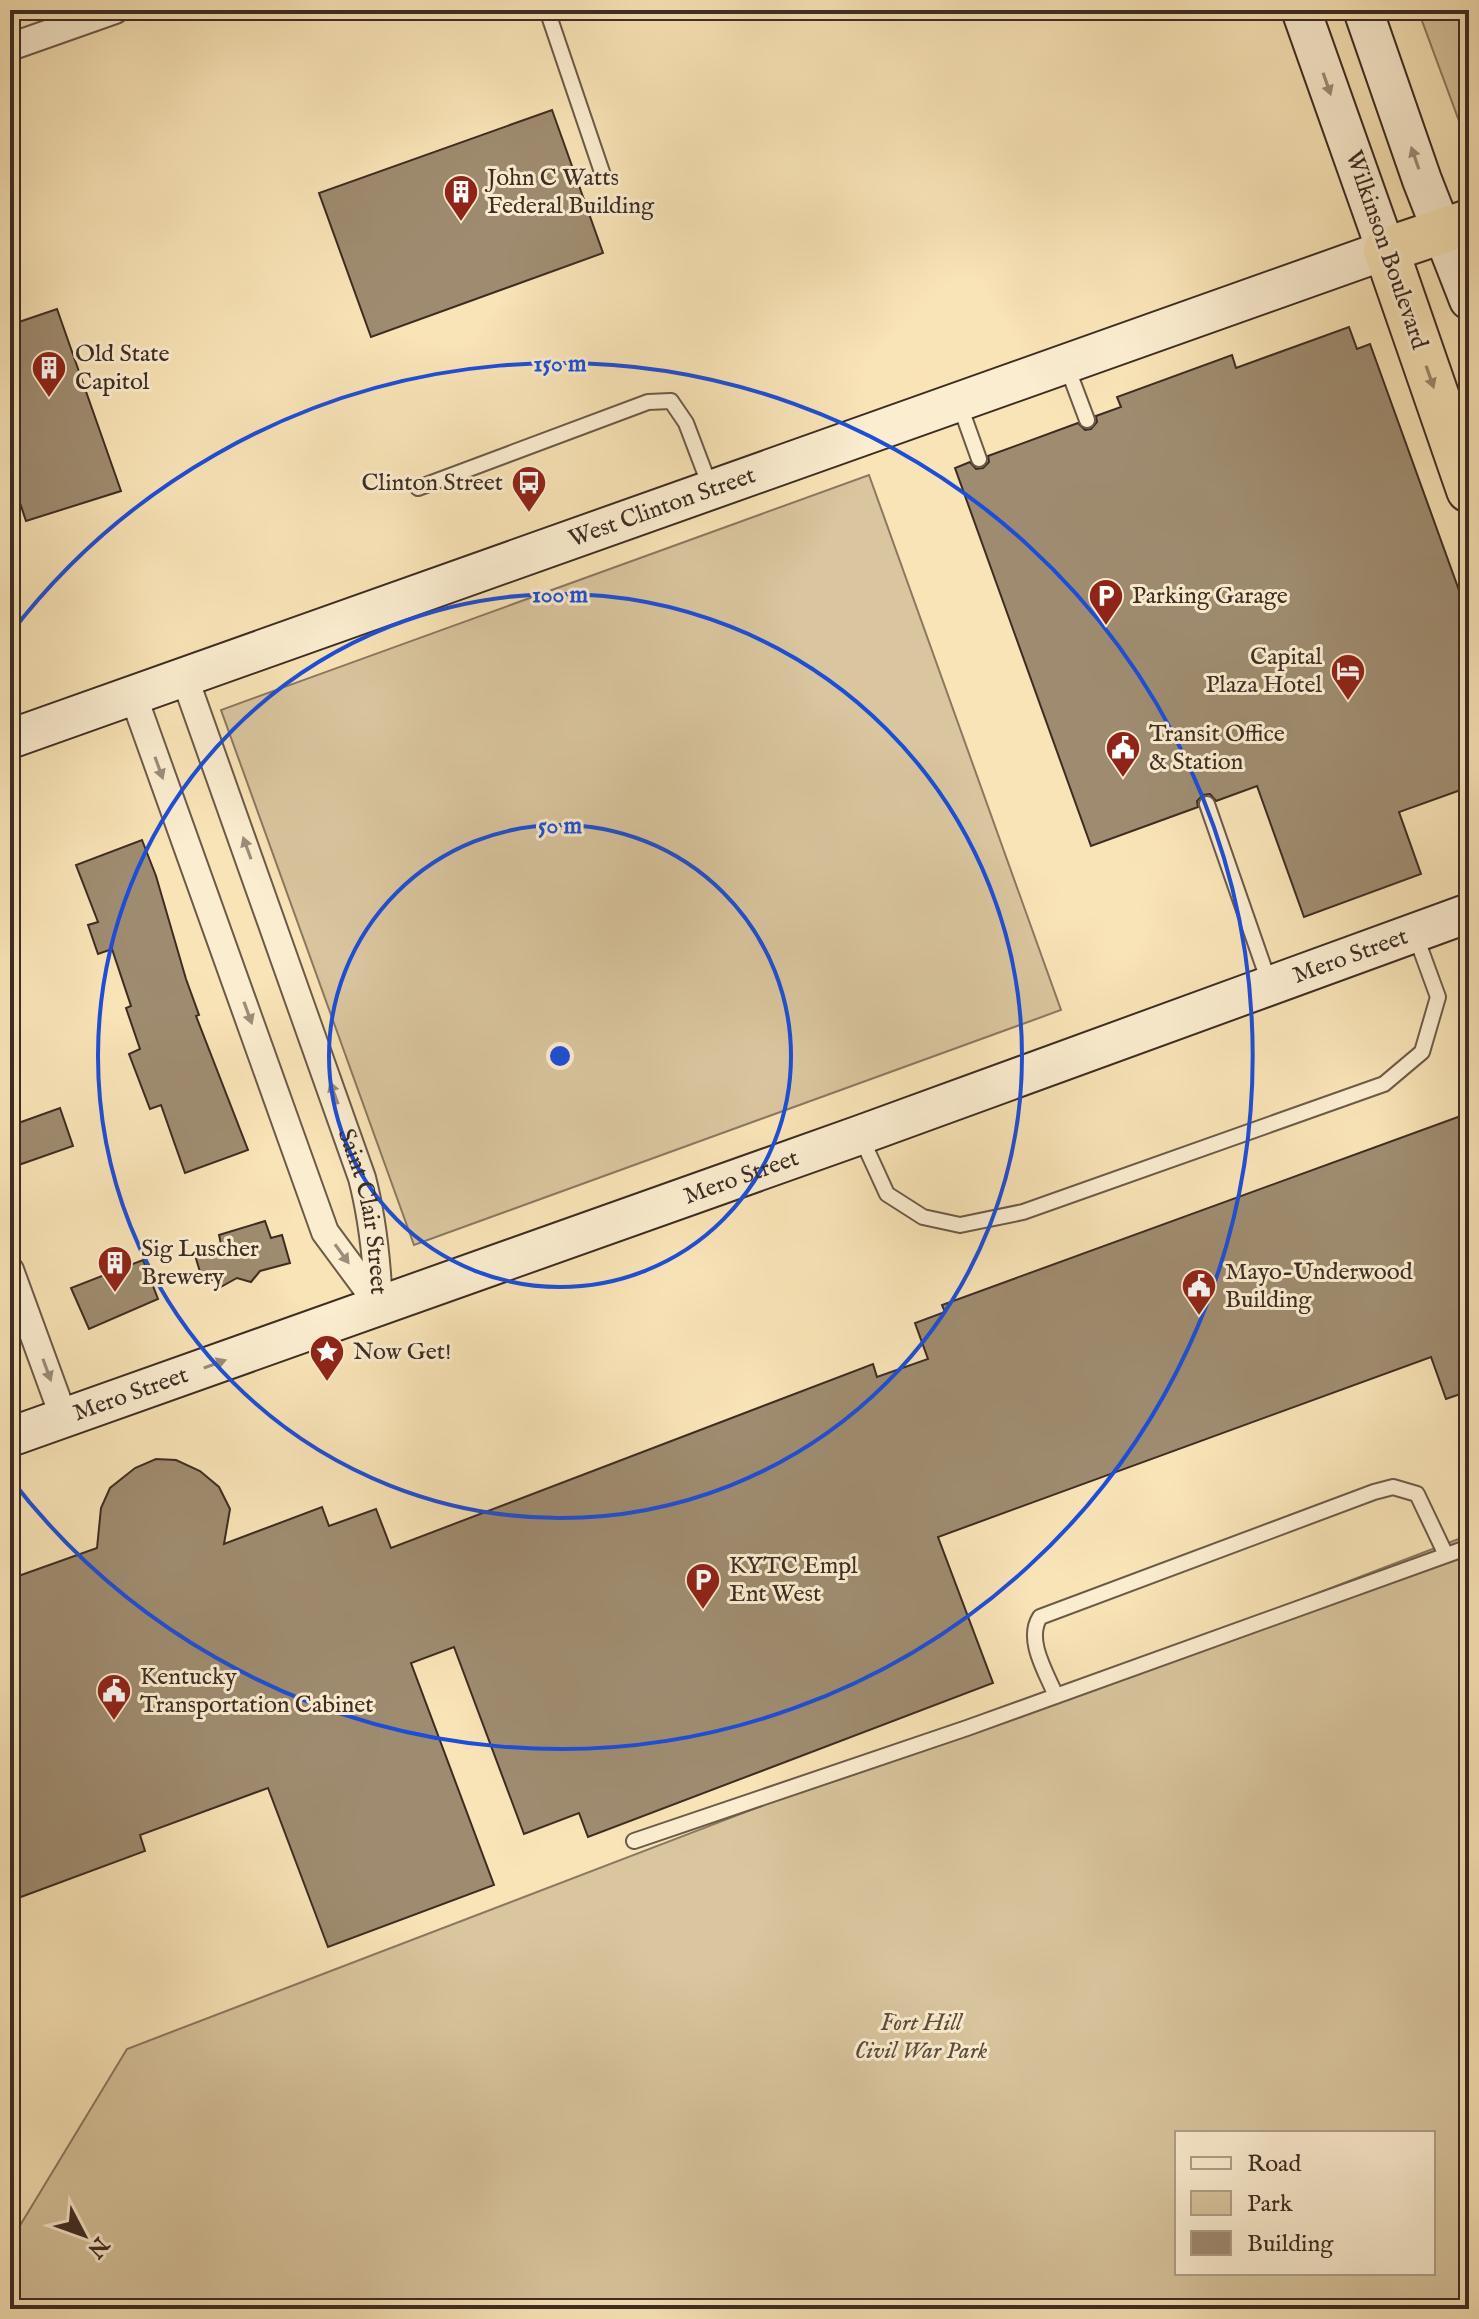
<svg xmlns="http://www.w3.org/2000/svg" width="1479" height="2319" viewBox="0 0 1479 2319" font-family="'IM FELL English',serif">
  <rect width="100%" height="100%" fill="#f9e4b7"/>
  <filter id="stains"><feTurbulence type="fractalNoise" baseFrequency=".0025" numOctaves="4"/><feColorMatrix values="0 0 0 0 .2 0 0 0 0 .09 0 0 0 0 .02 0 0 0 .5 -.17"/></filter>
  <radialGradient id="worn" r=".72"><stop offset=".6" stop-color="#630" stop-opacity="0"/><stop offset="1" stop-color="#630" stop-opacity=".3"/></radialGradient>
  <path fill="#d9c59e" stroke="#8b7861" stroke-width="2" fill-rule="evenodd" d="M 1418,10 L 1469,10 L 1469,148 Z
    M 869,475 L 1061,1010 L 414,1245 L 221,710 Z
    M 1469,1535 L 1469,2309 L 10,2309 L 10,2242 L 127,2049 ZM 1177,2133 L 1433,2133 L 1433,2273 L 1177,2273 Z"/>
  <path fill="#9f8c70" stroke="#3d2c24" stroke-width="2" d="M 552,110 L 603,253 L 371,337 L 319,193 Z
    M 57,309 L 121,491 L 26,521 L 10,473 L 10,325 Z
    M 1349,327 L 1357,349 L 1370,344 L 1469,618 L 1469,787 L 1399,812 L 1421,874 L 1304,917 L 1257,786 L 1216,801 L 1210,794 L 1203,795 L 1197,801 L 1198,807 L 1091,846 L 955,468 L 970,462 L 976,469 L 983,468 L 989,462 L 988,456 L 1078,423 L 1085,430 L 1091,429 L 1097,422 L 1096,416 L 1121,407 L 1117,397 L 1232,355 L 1236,368 Z
    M 142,840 L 156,876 L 186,979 L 199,1015 L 196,1016 L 248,1150 L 185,1173 L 161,1105 L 150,1109 L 129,1054 L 140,1049 L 126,1008 L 131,1006 L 112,949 L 98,954 L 88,925 L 98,922 L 76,865 Z
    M 60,1108 L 73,1146 L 10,1168 L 10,1126 Z
    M 1469,1113 L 1469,1391 L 1446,1399 L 1431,1357 L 938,1537 L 993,1683 L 588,1837 L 579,1813 L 524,1834 L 454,1647 L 411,1663 L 494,1885 L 328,1947 L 268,1788 L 140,1835 L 145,1851 L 10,1901 L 10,1579 L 97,1548 L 101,1508 L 110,1488 L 135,1468 L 156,1459 L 176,1460 L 200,1471 L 219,1487 L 230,1509 L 224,1544 L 322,1507 L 329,1526 L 376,1509 L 391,1548 L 873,1364 L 877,1377 L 928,1359 L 915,1323 L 945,1312 L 942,1305 Z
    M 265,1221 L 271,1238 L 282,1235 L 290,1263 L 260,1271 L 251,1282 L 237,1278 L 219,1288 L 214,1279 L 204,1285 L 194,1252 L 221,1244 L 219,1235 Z
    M 143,1260 L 158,1299 L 89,1329 L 71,1288 Z"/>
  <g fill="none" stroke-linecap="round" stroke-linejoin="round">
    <defs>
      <path id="lane" d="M 547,10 L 604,178
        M 1066,364 L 1087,420
        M 959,403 L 979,459
        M 418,488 L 648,402 L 671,401 L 686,423 L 711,489
        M 1207,804 L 1270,985
        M 860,1135 L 887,1194 L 923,1217 L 960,1225 L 1023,1212 L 1384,1084 L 1422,1052 L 1438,997 L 1415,934
        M 1056,1696 C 1047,1674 1025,1640 1040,1617 L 1374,1492 L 1393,1487 L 1417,1494 L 1446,1555
        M 634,1841 L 967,1728 L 1469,1547"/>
      <g id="street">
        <path d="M 10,47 L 115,10"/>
        <path id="s1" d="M 184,676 L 362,1178 C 373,1220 377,1261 379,1305"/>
        <path d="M 133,695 L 325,1232 L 379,1305"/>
        <path d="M 10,1270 L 64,1418"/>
      </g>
      <g id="secondary">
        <path d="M 1363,10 L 1422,180 L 1469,300"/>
        <path id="s2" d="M 10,739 L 1386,250 L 1301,10"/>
        <path id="s3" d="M 10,1437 L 860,1135 L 1469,913"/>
      </g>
      <path id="highway" d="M 1469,222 L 1386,250 L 1469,490"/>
    </defs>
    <use href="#lane" stroke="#6c5a49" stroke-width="18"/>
    <use href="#street" stroke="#6c5a49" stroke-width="30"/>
    <use href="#secondary" stroke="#3d2c24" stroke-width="42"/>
    <use href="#highway" stroke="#3d2c24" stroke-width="48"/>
    <use href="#lane" stroke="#fbedd0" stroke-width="14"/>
    <use href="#street" stroke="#fbedd0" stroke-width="26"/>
    <use href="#secondary" stroke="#fbedd0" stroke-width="38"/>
    <use href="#highway" stroke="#f9e4b7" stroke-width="44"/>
    <path stroke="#3d2c24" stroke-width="6" stroke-dasharray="14 14" stroke-linecap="butt" d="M 10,20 L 36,10"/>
  </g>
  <defs><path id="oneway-solid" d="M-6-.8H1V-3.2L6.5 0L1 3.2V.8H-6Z" transform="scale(2)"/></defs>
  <g fill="#9c8c7a">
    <use href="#oneway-solid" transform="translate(1327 84) rotate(71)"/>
    <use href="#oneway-solid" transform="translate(1415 158) rotate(-109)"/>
    <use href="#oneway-solid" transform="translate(159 768) rotate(70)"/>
    <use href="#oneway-solid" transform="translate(247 848) rotate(-110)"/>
    <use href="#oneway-solid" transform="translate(248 1013) rotate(70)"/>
    <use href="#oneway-solid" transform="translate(334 1093) rotate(-110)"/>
    <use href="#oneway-solid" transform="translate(342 1254) rotate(54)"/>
    <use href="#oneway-solid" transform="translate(215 1364) rotate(-20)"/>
    <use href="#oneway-solid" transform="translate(47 1370) rotate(70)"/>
  </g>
  <use fill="#9b886e" href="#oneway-solid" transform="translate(1430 377) rotate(71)"/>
  <g fill="none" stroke="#1d4ed8" stroke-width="4">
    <circle cx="560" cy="1056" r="231"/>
    <circle cx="560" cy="1056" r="462"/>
    <path d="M10 634A693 693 0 1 1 10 1478"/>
  </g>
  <defs>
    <symbol id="building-pin" viewBox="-11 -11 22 30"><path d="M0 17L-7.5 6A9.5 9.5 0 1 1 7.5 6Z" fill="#8f2418" stroke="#fbedd0"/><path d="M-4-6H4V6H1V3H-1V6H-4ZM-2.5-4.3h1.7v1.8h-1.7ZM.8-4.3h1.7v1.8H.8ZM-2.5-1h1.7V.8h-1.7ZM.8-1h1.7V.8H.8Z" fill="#fff"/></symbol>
    <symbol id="bus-pin" viewBox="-11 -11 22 30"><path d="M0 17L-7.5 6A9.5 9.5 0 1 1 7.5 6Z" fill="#8f2418" stroke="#fbedd0"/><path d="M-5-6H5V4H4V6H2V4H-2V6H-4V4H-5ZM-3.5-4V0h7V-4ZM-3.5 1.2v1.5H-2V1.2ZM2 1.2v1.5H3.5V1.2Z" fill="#fff"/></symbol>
    <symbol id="parking-pin" viewBox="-11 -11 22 30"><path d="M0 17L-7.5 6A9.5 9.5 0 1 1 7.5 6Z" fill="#8f2418" stroke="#fbedd0"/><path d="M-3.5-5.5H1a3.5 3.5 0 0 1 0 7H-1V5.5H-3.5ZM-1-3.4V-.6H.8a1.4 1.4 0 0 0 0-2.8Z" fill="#fff"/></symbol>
    <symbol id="hotel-pin" viewBox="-11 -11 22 30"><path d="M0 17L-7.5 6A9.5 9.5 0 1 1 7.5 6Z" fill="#8f2418" stroke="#fbedd0"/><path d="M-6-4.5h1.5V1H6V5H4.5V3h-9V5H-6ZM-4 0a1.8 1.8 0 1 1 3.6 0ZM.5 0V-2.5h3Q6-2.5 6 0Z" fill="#fff"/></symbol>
    <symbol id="civic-pin" viewBox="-11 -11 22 30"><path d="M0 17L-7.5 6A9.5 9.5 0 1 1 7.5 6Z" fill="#8f2418" stroke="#fbedd0"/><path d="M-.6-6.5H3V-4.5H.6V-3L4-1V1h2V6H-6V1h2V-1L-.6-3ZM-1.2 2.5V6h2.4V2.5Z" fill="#fff"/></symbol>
    <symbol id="sight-pin" viewBox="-11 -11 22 30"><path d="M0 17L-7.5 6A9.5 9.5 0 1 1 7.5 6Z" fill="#8f2418" stroke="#fbedd0"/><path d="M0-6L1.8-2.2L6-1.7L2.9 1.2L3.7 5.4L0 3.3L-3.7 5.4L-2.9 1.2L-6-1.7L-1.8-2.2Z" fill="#fff"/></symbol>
  </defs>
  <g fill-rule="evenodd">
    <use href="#building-pin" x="441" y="172" width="40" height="54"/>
    <use href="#building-pin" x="29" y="348" width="40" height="54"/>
    <use href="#bus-pin" x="509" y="463" width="40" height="54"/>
    <use href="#parking-pin" x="1086" y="576" width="40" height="54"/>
    <use href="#hotel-pin" x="1328" y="651" width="40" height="54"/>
    <use href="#civic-pin" x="1103" y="728" width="40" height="54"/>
    <use href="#building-pin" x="95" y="1243" width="40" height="54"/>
    <use href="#civic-pin" x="1179" y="1266" width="40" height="54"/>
    <use href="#sight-pin" x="307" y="1332" width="40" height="54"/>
    <use href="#parking-pin" x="683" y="1560" width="40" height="54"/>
    <use href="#civic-pin" x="94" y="1671" width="40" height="54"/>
  </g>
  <g text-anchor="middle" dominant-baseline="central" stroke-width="6" stroke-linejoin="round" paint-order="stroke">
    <g font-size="24" fill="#3d2c24" stroke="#fbedd0" text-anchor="start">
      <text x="487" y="178">John C Watts<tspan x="487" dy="28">Federal Building</tspan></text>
      <text x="75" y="354">Old State<tspan x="75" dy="28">Capitol</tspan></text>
      <text x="503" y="483" text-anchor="end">Clinton Street</text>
      <text x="1132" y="596">Parking Garage</text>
      <text x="1322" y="657" text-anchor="end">Capital<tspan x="1322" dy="28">Plaza Hotel</tspan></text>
      <text x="1149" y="734">Transit Office<tspan x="1149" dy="28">&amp; Station</tspan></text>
      <text x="141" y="1249">Sig Luscher<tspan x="141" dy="28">Brewery</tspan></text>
      <text x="1225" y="1272">Mayo-Underwood<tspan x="1225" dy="28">Building</tspan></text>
      <text x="353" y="1352">Now Get!</text>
      <text x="729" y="1566">KYTC Empl<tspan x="729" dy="28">Ent West</tspan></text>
      <text x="140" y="1677">Kentucky<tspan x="140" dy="28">Transportation Cabinet</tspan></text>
    </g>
    <g font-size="24" fill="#3d2c24" stroke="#fbedd0">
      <text transform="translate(1386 250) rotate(71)">Wilkinson Boulevard</text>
      <text stroke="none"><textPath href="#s2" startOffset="692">West Clinton Street</textPath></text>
      <text stroke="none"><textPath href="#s3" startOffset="1424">Mero Street</textPath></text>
      <text stroke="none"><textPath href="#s3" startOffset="776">Mero Street</textPath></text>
      <text stroke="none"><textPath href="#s1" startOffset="566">Saint Clair Street</textPath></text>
      <text stroke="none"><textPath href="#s3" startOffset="128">Mero Street</textPath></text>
    </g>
    <g font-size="24" font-style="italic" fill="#5c4b3c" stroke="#fbedd0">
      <text x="921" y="2023">Fort Hill<tspan x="921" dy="28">Civil War Park</tspan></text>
    </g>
  </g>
  <circle cx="560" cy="1056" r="12" fill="#1d4ed8" stroke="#fbedd0" stroke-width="4"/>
  <g font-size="24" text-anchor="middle" font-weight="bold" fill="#1d4ed8" stroke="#fbedd0" stroke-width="6" stroke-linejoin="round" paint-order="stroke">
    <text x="560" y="371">150 m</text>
    <text x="560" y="602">100 m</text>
    <text x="560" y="833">50 m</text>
  </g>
  <rect width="1479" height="2319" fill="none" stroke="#f9e4b7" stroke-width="40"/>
  <rect x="12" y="12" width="1455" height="2295" fill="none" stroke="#3d2c24" stroke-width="4"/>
  <rect x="20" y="20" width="1439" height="2279" fill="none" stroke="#3d2c24" stroke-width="2"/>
  <rect x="1175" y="2131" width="260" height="144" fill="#fbedd0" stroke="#afa08b" stroke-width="2"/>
  <rect x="1191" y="2157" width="40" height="12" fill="#fbedd0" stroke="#afa08b" stroke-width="2"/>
  <text x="1247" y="2171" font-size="24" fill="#3d2c24">Road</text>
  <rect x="1191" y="2191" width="40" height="24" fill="#d9c59e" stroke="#afa08b" stroke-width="2"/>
  <text x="1247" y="2211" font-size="24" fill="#3d2c24">Park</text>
  <rect x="1191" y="2231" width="40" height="24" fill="#9f8c70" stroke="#afa08b" stroke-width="2"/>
  <text x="1247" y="2251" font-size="24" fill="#3d2c24">Building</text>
  <g transform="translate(84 2235) rotate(131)" stroke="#fbedd0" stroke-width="6" paint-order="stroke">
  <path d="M0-6L14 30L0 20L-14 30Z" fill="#3d2c24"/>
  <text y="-12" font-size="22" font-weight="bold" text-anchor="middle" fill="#3d2c24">N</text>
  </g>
  <rect width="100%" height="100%" filter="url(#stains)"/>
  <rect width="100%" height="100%" fill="url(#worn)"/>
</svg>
